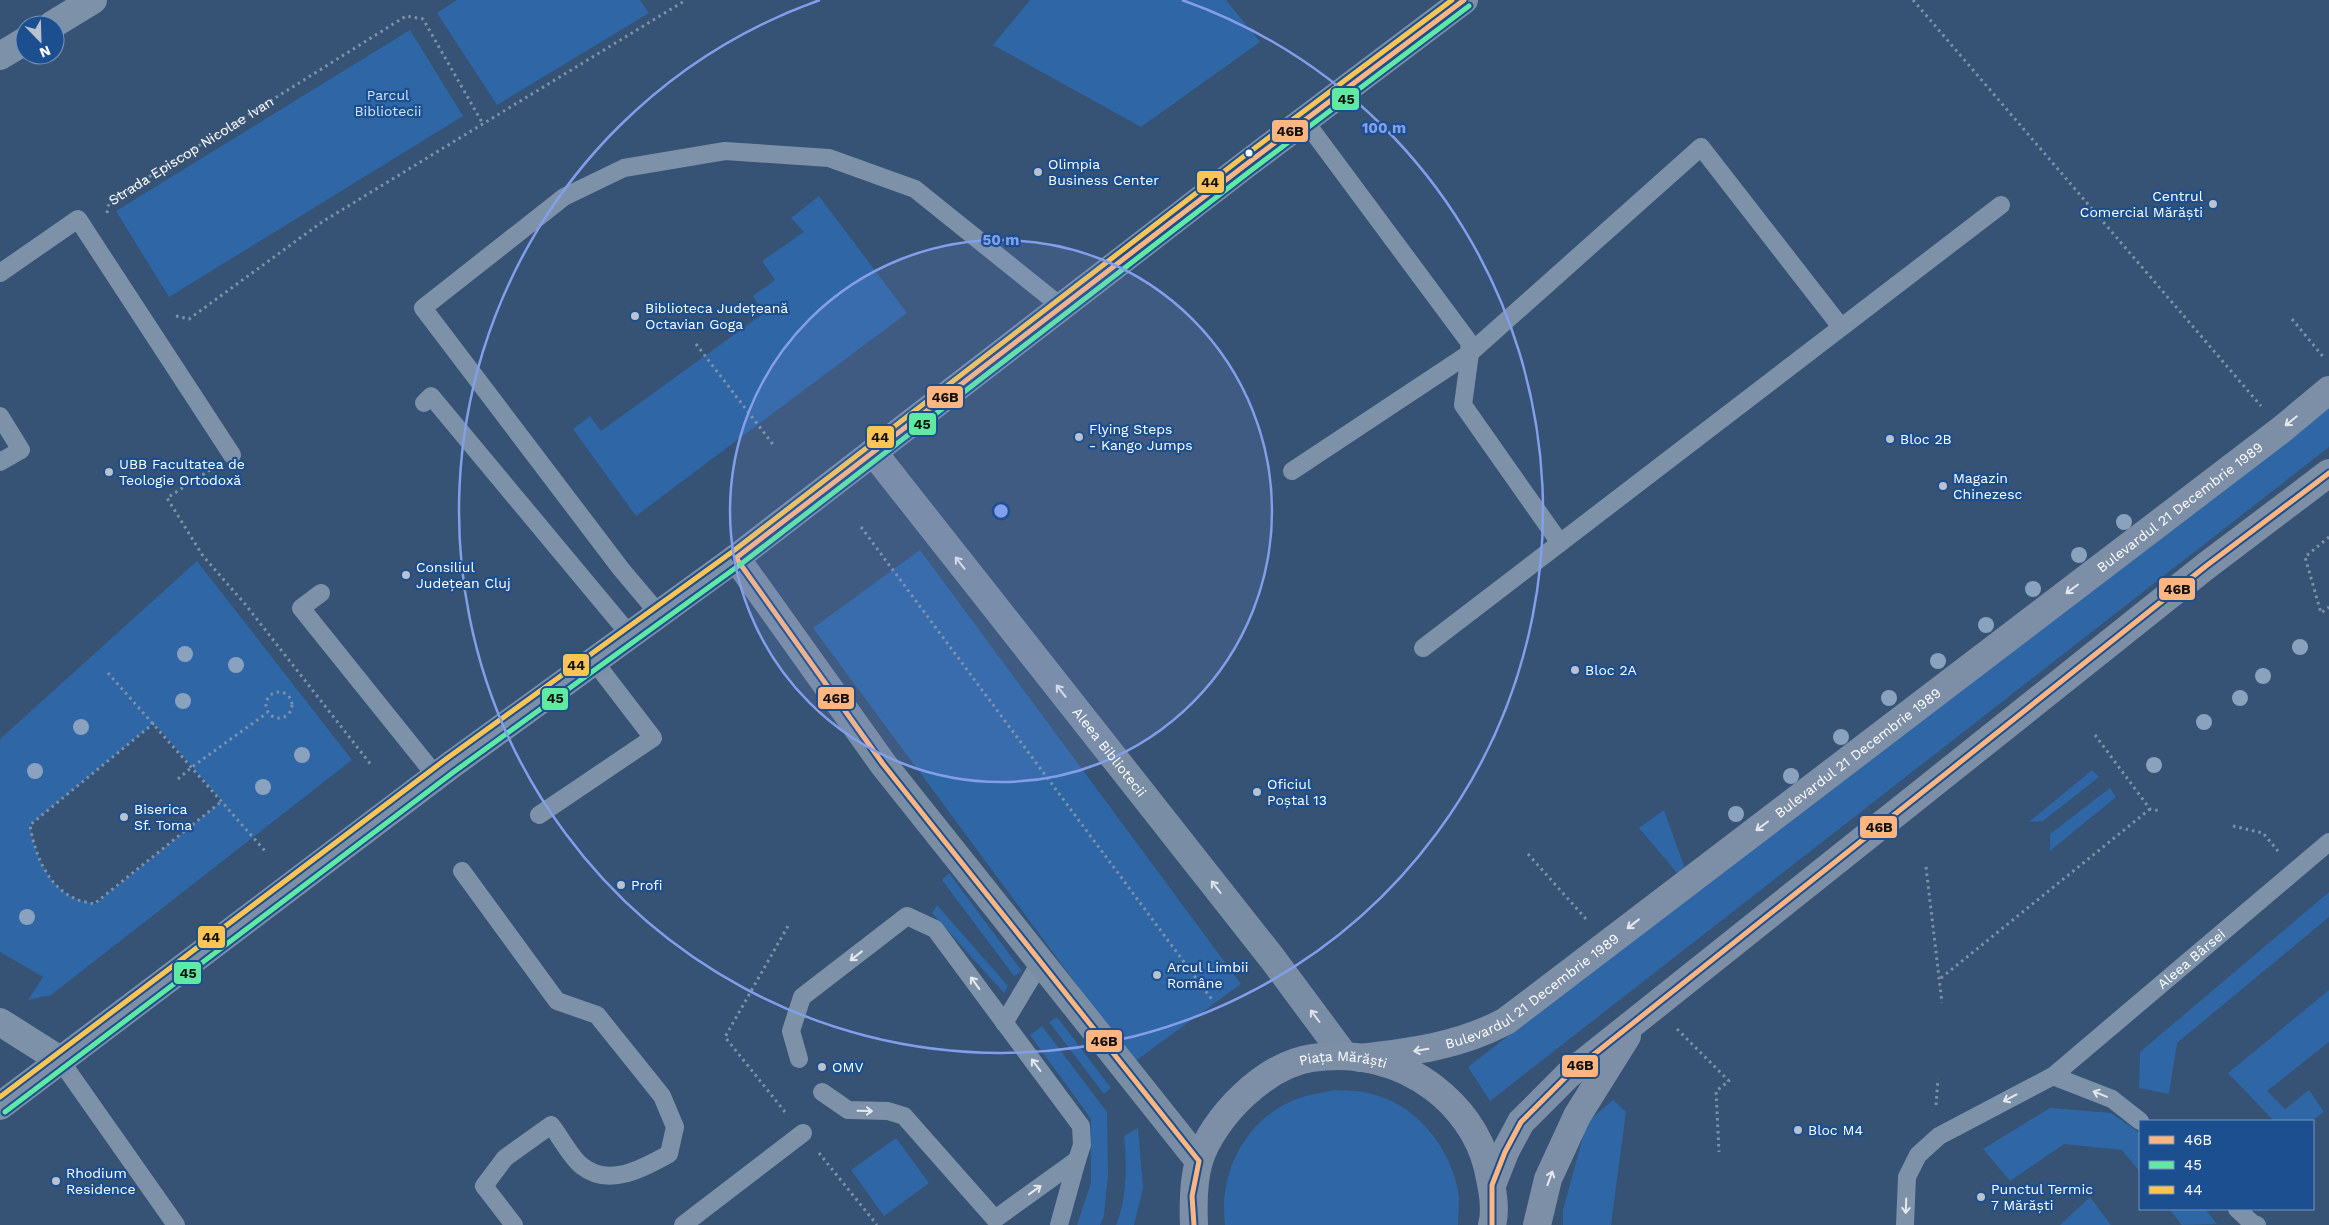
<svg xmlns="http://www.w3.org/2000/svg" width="2329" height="1225" viewBox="0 0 2329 1225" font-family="'Work Sans',sans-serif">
  <rect width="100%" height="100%" fill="#365274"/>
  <path fill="#2f66a5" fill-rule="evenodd" d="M 457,0 L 640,0 L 649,13 L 497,105 L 437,13 Z
    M 1030,0 L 1226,0 L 1260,42 L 1141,127 L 993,45 Z
    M 410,30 L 463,116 L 169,297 L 116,211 Z
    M 819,196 L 907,313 L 636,516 L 573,429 L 590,416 L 601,431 L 764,313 L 753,296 L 775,280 L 762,261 L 804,232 L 791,218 Z
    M 2329,400 L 2329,447 L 1490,1101 L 1468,1067 Z
    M 920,550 L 1241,984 L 1134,1062 L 813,628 Z
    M 197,561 L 352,760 L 51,995 L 28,1000 L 43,977 L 0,952 L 0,739 ZM 154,723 L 222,801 L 95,904 C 88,902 78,901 72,897 C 46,884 34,851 30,825 Z
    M 2092,770 L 2099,777 L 2043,821 L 2029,822 Z
    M 2110,788 L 2116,797 L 2050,851 L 2050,834 Z
    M 1664,810 L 1685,869 L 1678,874 L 1639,828 Z
    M 949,873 L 1022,971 L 1014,976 L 942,880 Z
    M 2329,892 L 2329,917 L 2177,1043 L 2169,1094 L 2139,1088 L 2140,1052 Z
    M 937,905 L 1008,986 L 1004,993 L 932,913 Z
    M 2329,990 L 2329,1042 L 2267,1091 L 2285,1109 L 2309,1090 L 2324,1112 L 2311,1121 L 2274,1121 L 2228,1073 Z
    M 1057,1017 L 1111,1088 L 1104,1094 L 1049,1022 Z
    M 1042,1026 L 1107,1112 L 1108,1174 L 1104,1216 L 1100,1225 L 1077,1225 L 1091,1183 L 1091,1119 L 1030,1035 Z
    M 1334,1090 C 1345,1091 1357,1090 1368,1093 C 1415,1103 1449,1145 1458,1190 C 1460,1201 1458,1214 1458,1225 L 1225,1225 C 1218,1171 1247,1117 1299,1098 C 1310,1094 1323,1093 1334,1090 Z
    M 1613,1100 L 1626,1112 L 1611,1225 L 1563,1225 L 1563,1210 L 1587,1122 Z
    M 2050,1108 L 2111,1113 L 2140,1133 L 2140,1172 L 2122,1150 L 2064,1144 L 2010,1181 L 1983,1149 Z
    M 1138,1128 L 1143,1188 L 1134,1225 L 1116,1225 C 1127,1200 1127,1162 1124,1136 Z
    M 896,1138 L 929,1183 L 884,1216 L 851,1170 Z
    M 2090,1197 L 2111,1225 L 2060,1225 Z
    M 2169,1209 L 2205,1209 L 2217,1224 L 2182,1225 Z"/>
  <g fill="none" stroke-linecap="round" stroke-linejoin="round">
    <g stroke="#7d92a8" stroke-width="3" stroke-dasharray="2.5 4" stroke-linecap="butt">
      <path d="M 1913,0 L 2261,406"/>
      <path id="s1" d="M 107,213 L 109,202 L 406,16 L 423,19 L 483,124"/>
      <path d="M 176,316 L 189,319 L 322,222 L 686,0"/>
      <path d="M 2292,319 L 2325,359"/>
      <path d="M 696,344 L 775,447"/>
      <path d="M 210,470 L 167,498 L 203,556 L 245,604 L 372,766"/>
      <path d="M 861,527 L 1213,1001"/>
      <path d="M 2329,537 L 2305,557 L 2321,613 L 2329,607"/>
      <path d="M 108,673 L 266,852"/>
      <circle cx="279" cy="705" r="13"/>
      <path d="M 154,723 L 30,825 C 34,851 46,884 72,897 C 78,901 87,902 94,904 L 222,801"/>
      <path d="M 2095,735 L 2150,809 L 2161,811"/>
      <path d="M 178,779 L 192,767 L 267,713"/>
      <path d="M 2233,826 L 2263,833 L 2278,851"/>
      <path d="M 1528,854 L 1586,919"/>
      <path d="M 1926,867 L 1942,1003"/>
      <path d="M 1941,978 L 2150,809"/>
      <path d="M 1677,1029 L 1729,1081 L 1716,1091 L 1719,1152"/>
      <path d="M 1936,1105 L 1938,1079"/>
      <path d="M 785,1112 L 725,1037 L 788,926"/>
      <path d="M 819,1153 L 877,1225"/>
    </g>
    <g stroke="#7d92a8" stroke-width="18">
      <path d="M 0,273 L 78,219 L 232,455"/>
      <path d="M 424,403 L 431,396 L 630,635"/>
      <path d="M 0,416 L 21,450 L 0,462"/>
      <path d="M 1292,471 L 1470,353 L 1469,342 L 1305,121"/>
      <path d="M 1560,543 L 1463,405 L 1470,353 L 1701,147 L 1841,327"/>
      <path d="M 321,593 L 301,608 L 436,776"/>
      <path d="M 659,614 L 621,569 L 423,308 L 564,197 L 624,168 L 725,151 L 829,158 L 915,189 L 1063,308"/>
      <path d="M 1423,648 L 2001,205"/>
      <path d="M 539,815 L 653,738 L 594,661"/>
      <path d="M 462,871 L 557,1001 L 597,1015 L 662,1096 L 675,1127 L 669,1154 C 644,1168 609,1188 582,1166 C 571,1158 560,1136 551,1125 L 505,1158 L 484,1186 L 514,1225"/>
      <path d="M 1004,1023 L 1040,963"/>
      <path d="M 799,1059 L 791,1031 L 802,997 L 907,916 L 935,929 L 1081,1126 L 1082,1145 L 1077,1160 L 995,1219 L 904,1116 L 888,1111 L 848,1110 L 822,1092"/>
      <path d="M 60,1060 L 176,1225"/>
      <path d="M 2053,1076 L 2112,1099 L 2140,1121"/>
      <path d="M 2237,1209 L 2252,1223 L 2257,1225"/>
      <path d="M 683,1225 L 803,1133"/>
      <path d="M 1059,1225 L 1077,1160"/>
      <path id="s2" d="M 1905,1225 L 1907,1177 L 1918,1155 L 1939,1136 L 2053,1076 L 2329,842"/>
    </g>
    <path stroke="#7d92a8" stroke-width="28" d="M 52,25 L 93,0
      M 0,56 L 25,41
      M 0,1022 L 60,1060"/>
    <g stroke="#798da4" stroke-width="28">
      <path id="s3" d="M 873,452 L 1272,958 L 1344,1055"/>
      <path d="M 736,558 L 883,764 L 1199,1161"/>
    </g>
    <g stroke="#7d8ea7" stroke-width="28">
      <path id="s4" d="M 1359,1058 C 1411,1052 1460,1046 1506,1021 L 2281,430 L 2329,390"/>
      <path d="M 0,1106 L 451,765 L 736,558 L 1244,166 L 1464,0"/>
      <path d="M 1492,1185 L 1505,1152 L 1521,1122 L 1568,1075 L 2206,566 L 2329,473"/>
      <path id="s5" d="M 1194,1225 C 1193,1203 1193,1182 1199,1161 C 1213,1117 1265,1065 1312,1058 C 1355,1051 1400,1062 1434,1088 C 1459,1107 1479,1134 1487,1165 C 1491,1183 1497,1207 1492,1225"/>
      <path d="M 1537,1225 L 1548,1179 L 1577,1116 L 1627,1036"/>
    </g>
    <defs>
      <path id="bus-1" d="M 1194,1225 L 1192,1196 L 1199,1161 L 883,764 L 736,558 L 1244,166 L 1464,0
        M 1492,1225 L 1492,1185 L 1505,1152 L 1521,1122 L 1568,1075 L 2206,566 L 2329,473"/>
      <path id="bus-2" d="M 5,1112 L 455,771 L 741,564 L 1249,172 L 1469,6"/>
      <path id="bus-3" d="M 0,1097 L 446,759 L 732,552 L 1239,160 L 1452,0"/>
    </defs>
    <use href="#bus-1" stroke="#1b4f8f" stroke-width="9"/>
    <use href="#bus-2" stroke="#1b4f8f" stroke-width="9"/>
    <use href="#bus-3" stroke="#1b4f8f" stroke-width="9"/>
    <use href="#bus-1" stroke="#ffb580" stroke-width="5"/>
    <use href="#bus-2" stroke="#60e9a3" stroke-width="5"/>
    <use href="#bus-3" stroke="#fcc553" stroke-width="5"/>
  </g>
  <g fill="#8aa2be">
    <circle cx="2124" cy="522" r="8"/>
    <circle cx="2079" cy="555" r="8"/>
    <circle cx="2033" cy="589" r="8"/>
    <circle cx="1986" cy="625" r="8"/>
    <circle cx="2300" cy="647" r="8"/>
    <circle cx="185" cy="654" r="8"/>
    <circle cx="1938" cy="661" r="8"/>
    <circle cx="236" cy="665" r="8"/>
    <circle cx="2263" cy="676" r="8"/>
    <circle cx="1889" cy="698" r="8"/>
    <circle cx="2240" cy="698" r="8"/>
    <circle cx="183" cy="701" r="8"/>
    <circle cx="2204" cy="722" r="8"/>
    <circle cx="81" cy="727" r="8"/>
    <circle cx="1841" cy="737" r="8"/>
    <circle cx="302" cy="755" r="8"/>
    <circle cx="2154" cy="765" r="8"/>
    <circle cx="35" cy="771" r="8"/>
    <circle cx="1791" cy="776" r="8"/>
    <circle cx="263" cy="787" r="8"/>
    <circle cx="1736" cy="814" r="8"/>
    <circle cx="27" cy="917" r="8"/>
  </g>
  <defs><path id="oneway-shaft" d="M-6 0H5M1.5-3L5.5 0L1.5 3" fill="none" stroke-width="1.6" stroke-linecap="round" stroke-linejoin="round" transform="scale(1.25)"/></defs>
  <g stroke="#e5e8ed">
    <use href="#oneway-shaft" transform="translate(2291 421) rotate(141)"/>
    <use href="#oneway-shaft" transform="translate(2072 589) rotate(143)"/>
    <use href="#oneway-shaft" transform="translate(1762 826) rotate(143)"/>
    <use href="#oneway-shaft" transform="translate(1633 924) rotate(142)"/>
    <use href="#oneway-shaft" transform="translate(1421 1050) rotate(170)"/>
    <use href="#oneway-shaft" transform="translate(1550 1178) rotate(-70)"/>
  </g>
  <g stroke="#dee2e8">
    <use href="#oneway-shaft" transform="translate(960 563) rotate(-128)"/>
    <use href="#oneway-shaft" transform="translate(1061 691) rotate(-128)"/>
    <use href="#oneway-shaft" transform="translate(1216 887) rotate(-128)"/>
    <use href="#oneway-shaft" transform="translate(1315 1016) rotate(-127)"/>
  </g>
  <g stroke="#e5e9ee">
    <use href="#oneway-shaft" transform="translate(856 956) rotate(142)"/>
    <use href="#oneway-shaft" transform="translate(975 983) rotate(-126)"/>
    <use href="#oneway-shaft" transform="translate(1036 1065) rotate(-127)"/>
    <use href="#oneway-shaft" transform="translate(2100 1094) rotate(-158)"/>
    <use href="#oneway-shaft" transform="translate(2010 1098) rotate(152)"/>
    <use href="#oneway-shaft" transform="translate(865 1111) rotate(1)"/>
    <use href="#oneway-shaft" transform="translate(1035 1190) rotate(-36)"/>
    <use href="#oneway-shaft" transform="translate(1906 1206) rotate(92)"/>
  </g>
  <circle cx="1001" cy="511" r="271" fill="#839eea" fill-opacity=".12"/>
  <g fill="none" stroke="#839eea" stroke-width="2.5">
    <circle cx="1001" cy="511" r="271"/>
    <path d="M1182 0A542 542 0 1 1 820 0"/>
  </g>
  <circle fill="#fff" stroke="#1b4f8f" stroke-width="2" cx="1249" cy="153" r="4.5"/>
  <g fill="#b9c2ce" stroke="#1b4f8f" stroke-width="2">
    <circle cx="1038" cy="172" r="5"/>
    <circle cx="2213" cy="204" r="5"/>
    <circle cx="635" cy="316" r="5"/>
    <circle cx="1079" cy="437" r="5"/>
    <circle cx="1890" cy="439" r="5"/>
    <circle cx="109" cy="472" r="5"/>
    <circle cx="1943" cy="486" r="5"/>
    <circle cx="406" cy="575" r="5"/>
    <circle cx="1575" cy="670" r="5"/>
    <circle cx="1257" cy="792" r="5"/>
    <circle cx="124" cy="817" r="5"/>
    <circle cx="621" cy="885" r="5"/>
    <circle cx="1157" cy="975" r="5"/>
    <circle cx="822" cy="1067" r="5"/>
    <circle cx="1798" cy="1130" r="5"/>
    <circle cx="56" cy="1181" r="5"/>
    <circle cx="1981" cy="1197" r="5"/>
  </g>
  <g text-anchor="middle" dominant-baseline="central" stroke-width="4.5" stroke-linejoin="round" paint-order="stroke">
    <g font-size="14" fill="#cfe3fa" stroke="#1b4f8f">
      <text x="388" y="95">Parcul<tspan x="388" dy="16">Bibliotecii</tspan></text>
    </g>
    <g font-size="14" fill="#fff" stroke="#1b4f8f">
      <text stroke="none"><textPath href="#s1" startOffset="108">Strada Episcop Nicolae Ivan</textPath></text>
      <text stroke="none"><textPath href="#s4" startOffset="1000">Bulevardul 21 Decembrie 1989</textPath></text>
      <text stroke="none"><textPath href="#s3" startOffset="382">Aleea Bibliotecii</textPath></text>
      <text stroke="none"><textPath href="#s4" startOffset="595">Bulevardul 21 Decembrie 1989</textPath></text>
      <text stroke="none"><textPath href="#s2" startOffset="411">Aleea Bârsei</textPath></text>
      <text stroke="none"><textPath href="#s4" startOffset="190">Bulevardul 21 Decembrie 1989</textPath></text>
      <text stroke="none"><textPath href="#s5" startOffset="255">Piața Mărăști</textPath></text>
    </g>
    <g font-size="14" fill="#fff" stroke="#1b4f8f" text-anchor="start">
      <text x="1048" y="164">Olimpia<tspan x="1048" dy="16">Business Center</tspan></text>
      <text x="2203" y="196" text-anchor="end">Centrul<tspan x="2203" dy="16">Comercial Mărăști</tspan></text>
      <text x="645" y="308">Biblioteca Județeană<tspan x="645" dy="16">Octavian Goga</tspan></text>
      <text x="1089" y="429">Flying Steps<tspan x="1089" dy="16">- Kango Jumps</tspan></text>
      <text x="1900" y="439">Bloc 2B</text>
      <text x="119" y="464">UBB Facultatea de<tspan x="119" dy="16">Teologie Ortodoxă</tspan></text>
      <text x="1953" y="478">Magazin<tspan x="1953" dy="16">Chinezesc</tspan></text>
      <text x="416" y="567">Consiliul<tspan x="416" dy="16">Județean Cluj</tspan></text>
      <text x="1585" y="670">Bloc 2A</text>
      <text x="1267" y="784">Oficiul<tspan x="1267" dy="16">Poștal 13</tspan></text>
      <text x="134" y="809">Biserica<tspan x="134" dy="16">Sf. Toma</tspan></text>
      <text x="631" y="885">Profi</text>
      <text x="1167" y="967">Arcul Limbii<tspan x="1167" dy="16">Române</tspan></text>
      <text x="832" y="1067">OMV</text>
      <text x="1808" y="1130">Bloc M4</text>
      <text x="66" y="1173">Rhodium<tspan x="66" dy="16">Residence</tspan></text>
      <text x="1991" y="1189">Punctul Termic<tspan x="1991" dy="16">7 Mărăști</tspan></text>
    </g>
  </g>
  <circle cx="1001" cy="511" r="8" fill="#839eea" stroke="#1b4f8f" stroke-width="2.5"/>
  <g font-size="15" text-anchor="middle" font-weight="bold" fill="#839eea" stroke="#1b4f8f" stroke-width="4.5" stroke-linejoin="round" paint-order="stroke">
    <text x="1384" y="133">100 m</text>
    <text x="1001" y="245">50 m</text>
  </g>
  <g stroke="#1b4f8f" stroke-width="2">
    <rect x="1331" y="87" width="29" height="24" rx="5" fill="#60e9a3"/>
    <rect x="1271" y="119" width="38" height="24" rx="5" fill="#ffb580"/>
    <rect x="1196" y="170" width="29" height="24" rx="5" fill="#fcc553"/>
    <rect x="926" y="385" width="38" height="24" rx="5" fill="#ffb580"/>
    <rect x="908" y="412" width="29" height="24" rx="5" fill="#60e9a3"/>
    <rect x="866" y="425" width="29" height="24" rx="5" fill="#fcc553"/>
    <rect x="2158" y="577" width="38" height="24" rx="5" fill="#ffb580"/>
    <rect x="562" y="653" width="28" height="24" rx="5" fill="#fcc553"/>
    <rect x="817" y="686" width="38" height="24" rx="5" fill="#ffb580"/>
    <rect x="541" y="687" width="28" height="24" rx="5" fill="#60e9a3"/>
    <rect x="1859" y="815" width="39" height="24" rx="5" fill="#ffb580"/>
    <rect x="197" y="925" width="29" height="24" rx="5" fill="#fcc553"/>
    <rect x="173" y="961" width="29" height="24" rx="5" fill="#60e9a3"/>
    <rect x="1085" y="1029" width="38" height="24" rx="5" fill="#ffb580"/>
    <rect x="1561" y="1054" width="38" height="24" rx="5" fill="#ffb580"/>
  </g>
  <g font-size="14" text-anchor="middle" font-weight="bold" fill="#111">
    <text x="1346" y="104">45</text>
    <text x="1290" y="136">46B</text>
    <text x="1210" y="187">44</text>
    <text x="945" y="402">46B</text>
    <text x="922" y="429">45</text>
    <text x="880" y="442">44</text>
    <text x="2177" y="594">46B</text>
    <text x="576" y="670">44</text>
    <text x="836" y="703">46B</text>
    <text x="555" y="703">45</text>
    <text x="1879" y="832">46B</text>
    <text x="211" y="942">44</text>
    <text x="188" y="978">45</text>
    <text x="1104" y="1046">46B</text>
    <text x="1580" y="1070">46B</text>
  </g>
  <rect x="2139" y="1120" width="175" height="90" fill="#1b4f8f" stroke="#7695bc"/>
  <rect x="2149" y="1136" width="25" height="8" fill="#ffb580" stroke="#7695bc"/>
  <text x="2184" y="1145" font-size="15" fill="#ffffff">46B</text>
  <rect x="2149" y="1161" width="25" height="8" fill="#60e9a3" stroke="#7695bc"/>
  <text x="2184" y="1170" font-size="15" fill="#ffffff">45</text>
  <rect x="2149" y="1186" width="25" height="8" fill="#fcc553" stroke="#7695bc"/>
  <text x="2184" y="1195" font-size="15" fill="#ffffff">44</text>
  <g transform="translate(40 40) rotate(157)"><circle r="24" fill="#1b4f8f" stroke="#7695bc"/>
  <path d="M0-4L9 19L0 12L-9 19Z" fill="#b9c2ce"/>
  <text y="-8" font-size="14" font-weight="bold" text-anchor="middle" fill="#ffffff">N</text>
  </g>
</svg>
